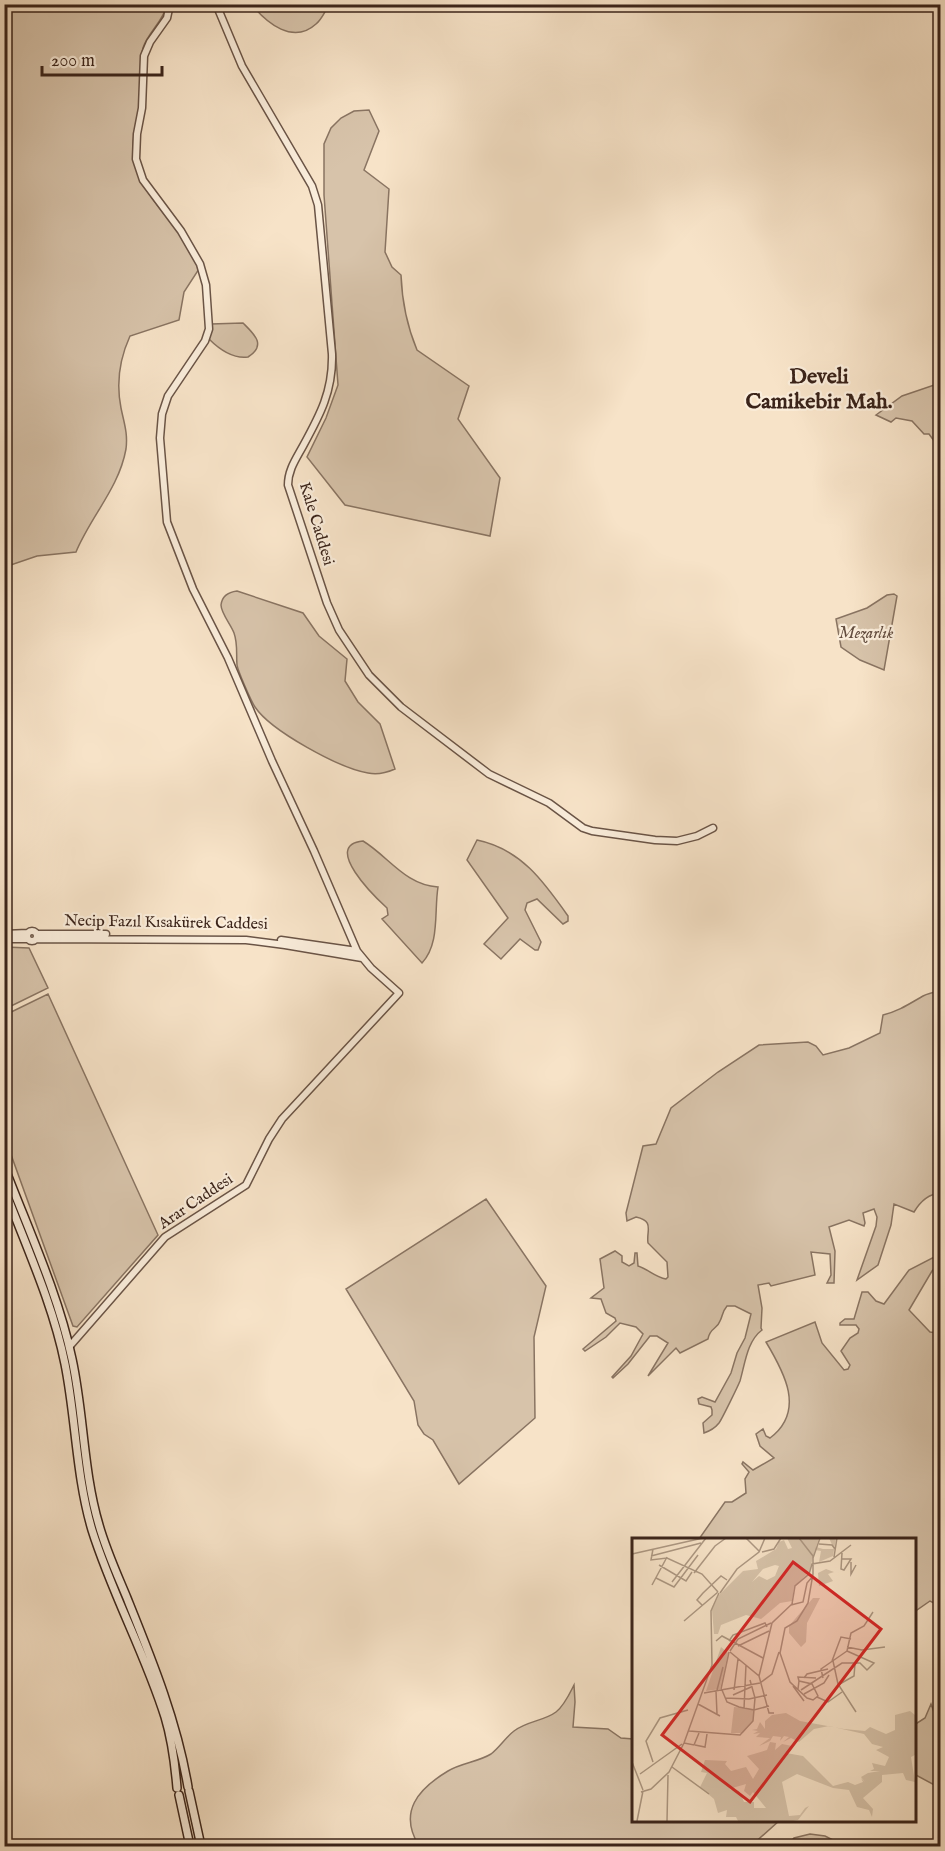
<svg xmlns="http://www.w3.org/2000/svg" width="945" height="1851" viewBox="0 0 945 1851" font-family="'IM FELL English',serif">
  <rect width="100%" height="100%" fill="#f7e3c8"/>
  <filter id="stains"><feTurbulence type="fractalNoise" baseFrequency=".00333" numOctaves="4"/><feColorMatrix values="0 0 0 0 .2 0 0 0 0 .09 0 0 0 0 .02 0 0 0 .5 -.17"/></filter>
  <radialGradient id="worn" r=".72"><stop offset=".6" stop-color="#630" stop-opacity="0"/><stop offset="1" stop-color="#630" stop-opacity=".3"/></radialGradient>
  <path fill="#d7c3aa" stroke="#897462" stroke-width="1.5" d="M 4,5 L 167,5 C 163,22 148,32 143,48 C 138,67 142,85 140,104 C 139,119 132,133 133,149 C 133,186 168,214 187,244 C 191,252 195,260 199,269 L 184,292 L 179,320 L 130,336 C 120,358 116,383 121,408 C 124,423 128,433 126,449 C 119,488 91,516 76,552 L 37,556 L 5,567 Z
    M 252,5 L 329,5 C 325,11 322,19 316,24 C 293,45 267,23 252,5 Z
    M 369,110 L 379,131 L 364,170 L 389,189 L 385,252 L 392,267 L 401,275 C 402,301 407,326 417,350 L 469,386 L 458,419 L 500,478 L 490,536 L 345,505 L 307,457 L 326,418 L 338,385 L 324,195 L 324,144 L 331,128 L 341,118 L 354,111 Z
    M 243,323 C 254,334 267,345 248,357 C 233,359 219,349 209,339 L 211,324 Z
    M 940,383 L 940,440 L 937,445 L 929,434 L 924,434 L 912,421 L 896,418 L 891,422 L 876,415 L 902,396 Z
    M 237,591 L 303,613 L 319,636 L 347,659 L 345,681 L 358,702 L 380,724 L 395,769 C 386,773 377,775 368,773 C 339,768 271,731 255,707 C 251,701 238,671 237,665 C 236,654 238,644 234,633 C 231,625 221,613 221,605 C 222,596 229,592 237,591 Z
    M 894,594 L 897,596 L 884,670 L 860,660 L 841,647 L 836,619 L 867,608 L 887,595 Z
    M 477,840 C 521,849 544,882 568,916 L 568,921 L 563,924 L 537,899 L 527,903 L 525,910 L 541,942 L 538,950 L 535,950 L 520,939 L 501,959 L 484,944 L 508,918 L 467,860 Z
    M 363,841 C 388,856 405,885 438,887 C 434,912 440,944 422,963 L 382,919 L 388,915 L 387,908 C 376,898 321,845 363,841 Z
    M 5,947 L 29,948 L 48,988 L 5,1009 Z
    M 940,989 L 940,1193 C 928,1194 920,1202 914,1212 L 894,1204 L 891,1225 L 878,1265 L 857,1280 L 876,1226 L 877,1217 L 874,1209 L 863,1213 L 865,1223 L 864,1226 L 849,1220 L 829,1227 L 835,1251 L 834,1283 L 827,1283 L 831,1275 L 830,1254 L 811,1252 L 815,1275 L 771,1286 L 769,1283 L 758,1285 L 762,1308 L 761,1328 L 762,1330 C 747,1341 745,1364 740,1381 C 738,1386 722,1419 719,1423 C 715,1428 710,1431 704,1433 L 703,1423 L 712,1415 L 712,1410 L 711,1407 L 699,1404 L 698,1399 L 702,1397 L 715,1402 L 731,1373 L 737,1353 L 745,1338 L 751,1314 L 735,1306 L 727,1306 C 722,1312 723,1315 720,1321 C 717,1330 710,1327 708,1339 L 680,1353 L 676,1348 L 648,1376 L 668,1343 L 657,1336 L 650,1336 L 628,1364 L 613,1378 L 612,1377 L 631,1356 L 643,1334 L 636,1327 L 620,1323 L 606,1337 L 585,1351 L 583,1349 L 616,1321 L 615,1318 L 606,1313 L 601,1299 L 591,1298 L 604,1288 L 600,1259 L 615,1251 L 622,1256 L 622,1262 L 629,1266 L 634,1263 L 635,1253 L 637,1253 L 638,1266 C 648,1269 655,1277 666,1279 L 668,1277 L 667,1262 L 648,1243 C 646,1231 655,1221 636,1217 L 627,1221 L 626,1213 L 643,1146 L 656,1144 L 671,1108 L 718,1072 L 759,1045 L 808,1042 L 816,1046 L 823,1055 L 849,1048 L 880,1033 L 883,1015 C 899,1011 909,1004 923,996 C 929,993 935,993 940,989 Z
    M 48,994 L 158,1235 L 77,1327 L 73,1326 L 5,1138 L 5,1015 Z
    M 486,1199 L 546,1286 L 534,1337 L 535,1418 L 459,1484 L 433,1440 L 424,1434 L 418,1425 L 414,1401 L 346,1289 Z
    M 938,1255 L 940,1262 L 932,1271 L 909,1310 L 930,1332 L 937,1333 L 940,1330 L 940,1606 L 930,1601 L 914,1612 L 914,1539 L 699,1539 L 725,1502 L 732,1502 L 746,1493 L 745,1479 L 749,1472 L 742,1464 L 743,1462 L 753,1470 L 774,1458 L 760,1446 L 756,1434 L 763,1429 L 766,1436 L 770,1438 C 806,1411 784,1372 766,1342 L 815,1322 L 822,1343 L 844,1370 L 848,1369 L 850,1365 L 841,1351 L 850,1338 L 858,1333 L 859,1329 L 856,1325 L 840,1325 L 840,1323 L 845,1319 L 854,1319 L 862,1292 L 868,1292 L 876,1301 L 884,1304 L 909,1270 Z
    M 574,1685 L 575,1702 L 573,1727 L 608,1729 L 621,1738 L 633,1739 L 633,1820 L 780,1820 L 751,1846 L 419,1846 C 398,1812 418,1789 448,1771 C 461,1763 478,1762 491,1754 C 499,1748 506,1737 514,1731 C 527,1721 544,1721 556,1712 C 564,1706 570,1693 574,1685 Z
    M 931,1704 L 938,1723 L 940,1724 L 940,1788 L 914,1774 L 914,1725 L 925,1718 Z
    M 810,1834 L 825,1836 L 845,1846 L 787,1846 L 794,1838 Z"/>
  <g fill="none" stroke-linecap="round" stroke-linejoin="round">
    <defs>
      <path id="tertiary" d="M 216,4 L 242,66 L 312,186 L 318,205 L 332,354 C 333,391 320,415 303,446 C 296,459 288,470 288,485 L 327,603 L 339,630 L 369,675 L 401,707 L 489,774 L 549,803 L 583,828 L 592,831 L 655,840 L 677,841 L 697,836 L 713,828
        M27 936a5 5 0 1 1 10 0a5 5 0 1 1-10 0Z
        M 4,934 L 28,933
        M 37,934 L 106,934
        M 4,939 L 28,939
        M 37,939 L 246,940 L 285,945 L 362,958
        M 281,940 L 357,951
        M 69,1347 L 165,1237 L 246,1185 L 269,1139 L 282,1119 L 399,993 L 371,968 L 357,951 L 314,851 L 272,761 L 228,658 L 193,589 L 167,522 L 160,438 L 162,414 L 168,396 L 205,341 L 209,329 L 206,285 L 200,264 L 181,231 L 143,180 L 136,159 L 137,134 L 142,108 L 144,56 L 150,42 L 167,18 L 170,4"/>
      <path id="secondary" d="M 4,1166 C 28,1229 58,1293 72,1359 C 84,1414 83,1471 99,1525 C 106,1550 117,1574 127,1598 C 152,1660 177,1721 188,1787
        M 4,1188 C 26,1246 53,1304 65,1364 C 76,1419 76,1476 92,1530 C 112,1594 145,1653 165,1717 C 172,1740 175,1764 177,1788
        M 189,1791 L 201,1846
        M 179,1795 L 190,1846"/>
    </defs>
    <use href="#tertiary" stroke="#6a5446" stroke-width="9"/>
    <use href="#secondary" stroke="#3b241a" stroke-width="10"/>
    <use href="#tertiary" stroke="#faeddb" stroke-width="6"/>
    <use href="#secondary" stroke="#faeddb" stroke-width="7"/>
  </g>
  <g text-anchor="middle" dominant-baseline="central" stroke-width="4.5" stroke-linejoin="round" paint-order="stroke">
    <g font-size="16" fill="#3b241a" stroke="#faeddb">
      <text transform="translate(316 524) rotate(73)">Kale Caddesi</text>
      <text transform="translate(166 923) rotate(1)">Necip Fazıl Kısakürek Caddesi</text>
      <text transform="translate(196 1202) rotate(-34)">Arar Caddesi</text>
    </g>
    <g font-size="16" font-style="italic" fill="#624c3e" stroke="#faeddb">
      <text x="866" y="634">Mezarlık</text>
    </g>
    <g font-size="22" font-weight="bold" fill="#3b241a" stroke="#faeddb">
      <text x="819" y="377">Develi<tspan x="819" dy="25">Camikebir Mah.</tspan></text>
    </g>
  </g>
  <g transform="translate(632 1538)">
    <rect width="284" height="284" fill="#f7e3c8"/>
    <path d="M 155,0 L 187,0 L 184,9 L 191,11 L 202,11 L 197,0 L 204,0 L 201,18 L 187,24 L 189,13 L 183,12 L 177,34 L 162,49 L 160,63 L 148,65 L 129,81 L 114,77 L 89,87 L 86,96 L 82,96 L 80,72 L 87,57 L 111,33 L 126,31 L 124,23 L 144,11 L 147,4 L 152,2 L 156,11 L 160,10 ZM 143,27 L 147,28 L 143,38 L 135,42 L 127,38 L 120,44 L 131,31 ZM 194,31 L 202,34 L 196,36 L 201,43 L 187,48 L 186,35 ZM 181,60 L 188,60 L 175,85 L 174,104 L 169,109 L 157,95 L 157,88 ZM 89,109 L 96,115 L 88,151 L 74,153 ZM 102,169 L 122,171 L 121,183 L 111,195 L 99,195 ZM 278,173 L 283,177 L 283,217 L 279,219 L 283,244 L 274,242 L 271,235 L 250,237 L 250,244 L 231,260 L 241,271 L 240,279 L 237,272 L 225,269 L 217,252 L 201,250 L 165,236 L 150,244 L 157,278 L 168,277 L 173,270 L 177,268 L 166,282 L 161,283 L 106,283 L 104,279 L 94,279 L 95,272 L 86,275 L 82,261 L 68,249 L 75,235 L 69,234 L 73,222 L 95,223 L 93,226 L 99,233 L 114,229 L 121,241 L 127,231 L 115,218 L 135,212 L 138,204 L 144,205 L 143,212 L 150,206 L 160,208 L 154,215 L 171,218 L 201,248 L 216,244 L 223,247 L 231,244 L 229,240 L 233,244 L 229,239 L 236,235 L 248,233 L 238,233 L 242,231 L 240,225 L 253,228 L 257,219 L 244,212 L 251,209 L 240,206 L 232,196 L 197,188 L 182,191 L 167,204 L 159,200 L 151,204 L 157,199 L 152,198 L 148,203 L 149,199 L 141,198 L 138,203 L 127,208 L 138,200 L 124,199 L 128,195 L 121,196 L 126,193 L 120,192 L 125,191 L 128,184 L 133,191 L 133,183 L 140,177 L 154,175 L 168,183 L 212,191 L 233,193 L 238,189 L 254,196 L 263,192 L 263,177 ZM 114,246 L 112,253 L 118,258 L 121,254 L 134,270 L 122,270 L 122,264 L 112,264 L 107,253 L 97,251 Z" fill="#d7c3aa" fill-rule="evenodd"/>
    <path fill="none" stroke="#ac9782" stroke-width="1.5" d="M 114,0 L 127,13M 187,6 L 200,7 L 203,11M 21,11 L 19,22 L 35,20 L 70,36 L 86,54M 130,14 L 142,11 L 149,0M 210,15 L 209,31 L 212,32 L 219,21 L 210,21M 0,16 L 71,0M 19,18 L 69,5M 202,19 L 205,0M 181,20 L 188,0M 219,24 L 219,36 L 224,27M 27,27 L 54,43 L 60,34M 62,35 L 83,8 L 94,0M 24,40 L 42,49 L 66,17M 40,44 L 74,0M 20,47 L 35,19M 88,55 L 105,31 L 127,14 L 133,0M 70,67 L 65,62 L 71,55 L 89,38 L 95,42M 159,67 L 171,64 L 175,45 L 181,38M 52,83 L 86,54M 84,103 L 90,98 L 131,120M 97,103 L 101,97 L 133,85 L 135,89M 106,108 L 137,93M 215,109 L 230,112 L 253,109M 98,113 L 106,101 L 139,85M 215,113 L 219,95 L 232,88 L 241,74M 98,114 L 127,138 L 137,175 L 142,175M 200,123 L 209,99 L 219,101M 201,123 L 206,146 L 224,174M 127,138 L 140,85 L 160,66 L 163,48 L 177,36 L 180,26 L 198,23 L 219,7M 172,140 L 175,136 L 196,131M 191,140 L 189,131 L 215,113M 167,143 L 166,139 L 184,140M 128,145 L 140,136 L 147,114M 206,147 L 222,138 L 223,126M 113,148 L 114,127M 161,148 L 172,163M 89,151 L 97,114M 166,151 L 167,143 L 180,146 L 186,158 L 181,162 L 175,160 L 158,144 L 148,115 L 153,90 L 165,83 L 176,65 L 181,36 L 181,18 L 167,0M 85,152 L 91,129M 90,152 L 95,164 L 107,169 L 122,172 L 137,168M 102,152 L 106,121M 169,152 L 210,125 L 228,125 L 235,132 L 242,125 L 215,113M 84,153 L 85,176M 72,155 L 128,145M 172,156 L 192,145 L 197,137M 101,157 L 119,149M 185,159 L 196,164 L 210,154M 93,160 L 117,161 L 135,157M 66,166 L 88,178M 112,171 L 113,148M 57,193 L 108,197 L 121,183 L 123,160 L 118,142M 52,205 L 62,207 L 67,195M 52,205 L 80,127 L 79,73 L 87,55M 63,207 L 73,209 L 75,196M 0,224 L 11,252M 21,224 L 14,203 L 28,180 L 56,172M 40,229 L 77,256M 8,236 L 50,206M 9,254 L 19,251 L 37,234 L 52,205M 5,283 L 11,253M 35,283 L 36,237"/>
    <path fill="#d62828" fill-opacity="0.15" stroke="#d62828" stroke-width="3" d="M 161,24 L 249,91 L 118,264 L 30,197 Z"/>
    <rect width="284" height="284" fill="none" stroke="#3b241a" stroke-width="3"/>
  </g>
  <rect width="945" height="1851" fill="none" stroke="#f7e3c8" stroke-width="24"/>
  <rect x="6" y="6" width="933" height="1839" fill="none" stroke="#3b241a" stroke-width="3"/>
  <rect x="12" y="12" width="921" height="1827" fill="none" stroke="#3b241a" stroke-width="1.5"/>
  <path d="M42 66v9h120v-9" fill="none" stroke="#3b241a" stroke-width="3"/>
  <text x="51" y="66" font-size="18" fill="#3b241a" stroke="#faeddb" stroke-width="4.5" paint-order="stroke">200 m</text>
  <rect width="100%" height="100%" filter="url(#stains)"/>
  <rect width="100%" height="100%" fill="url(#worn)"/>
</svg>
